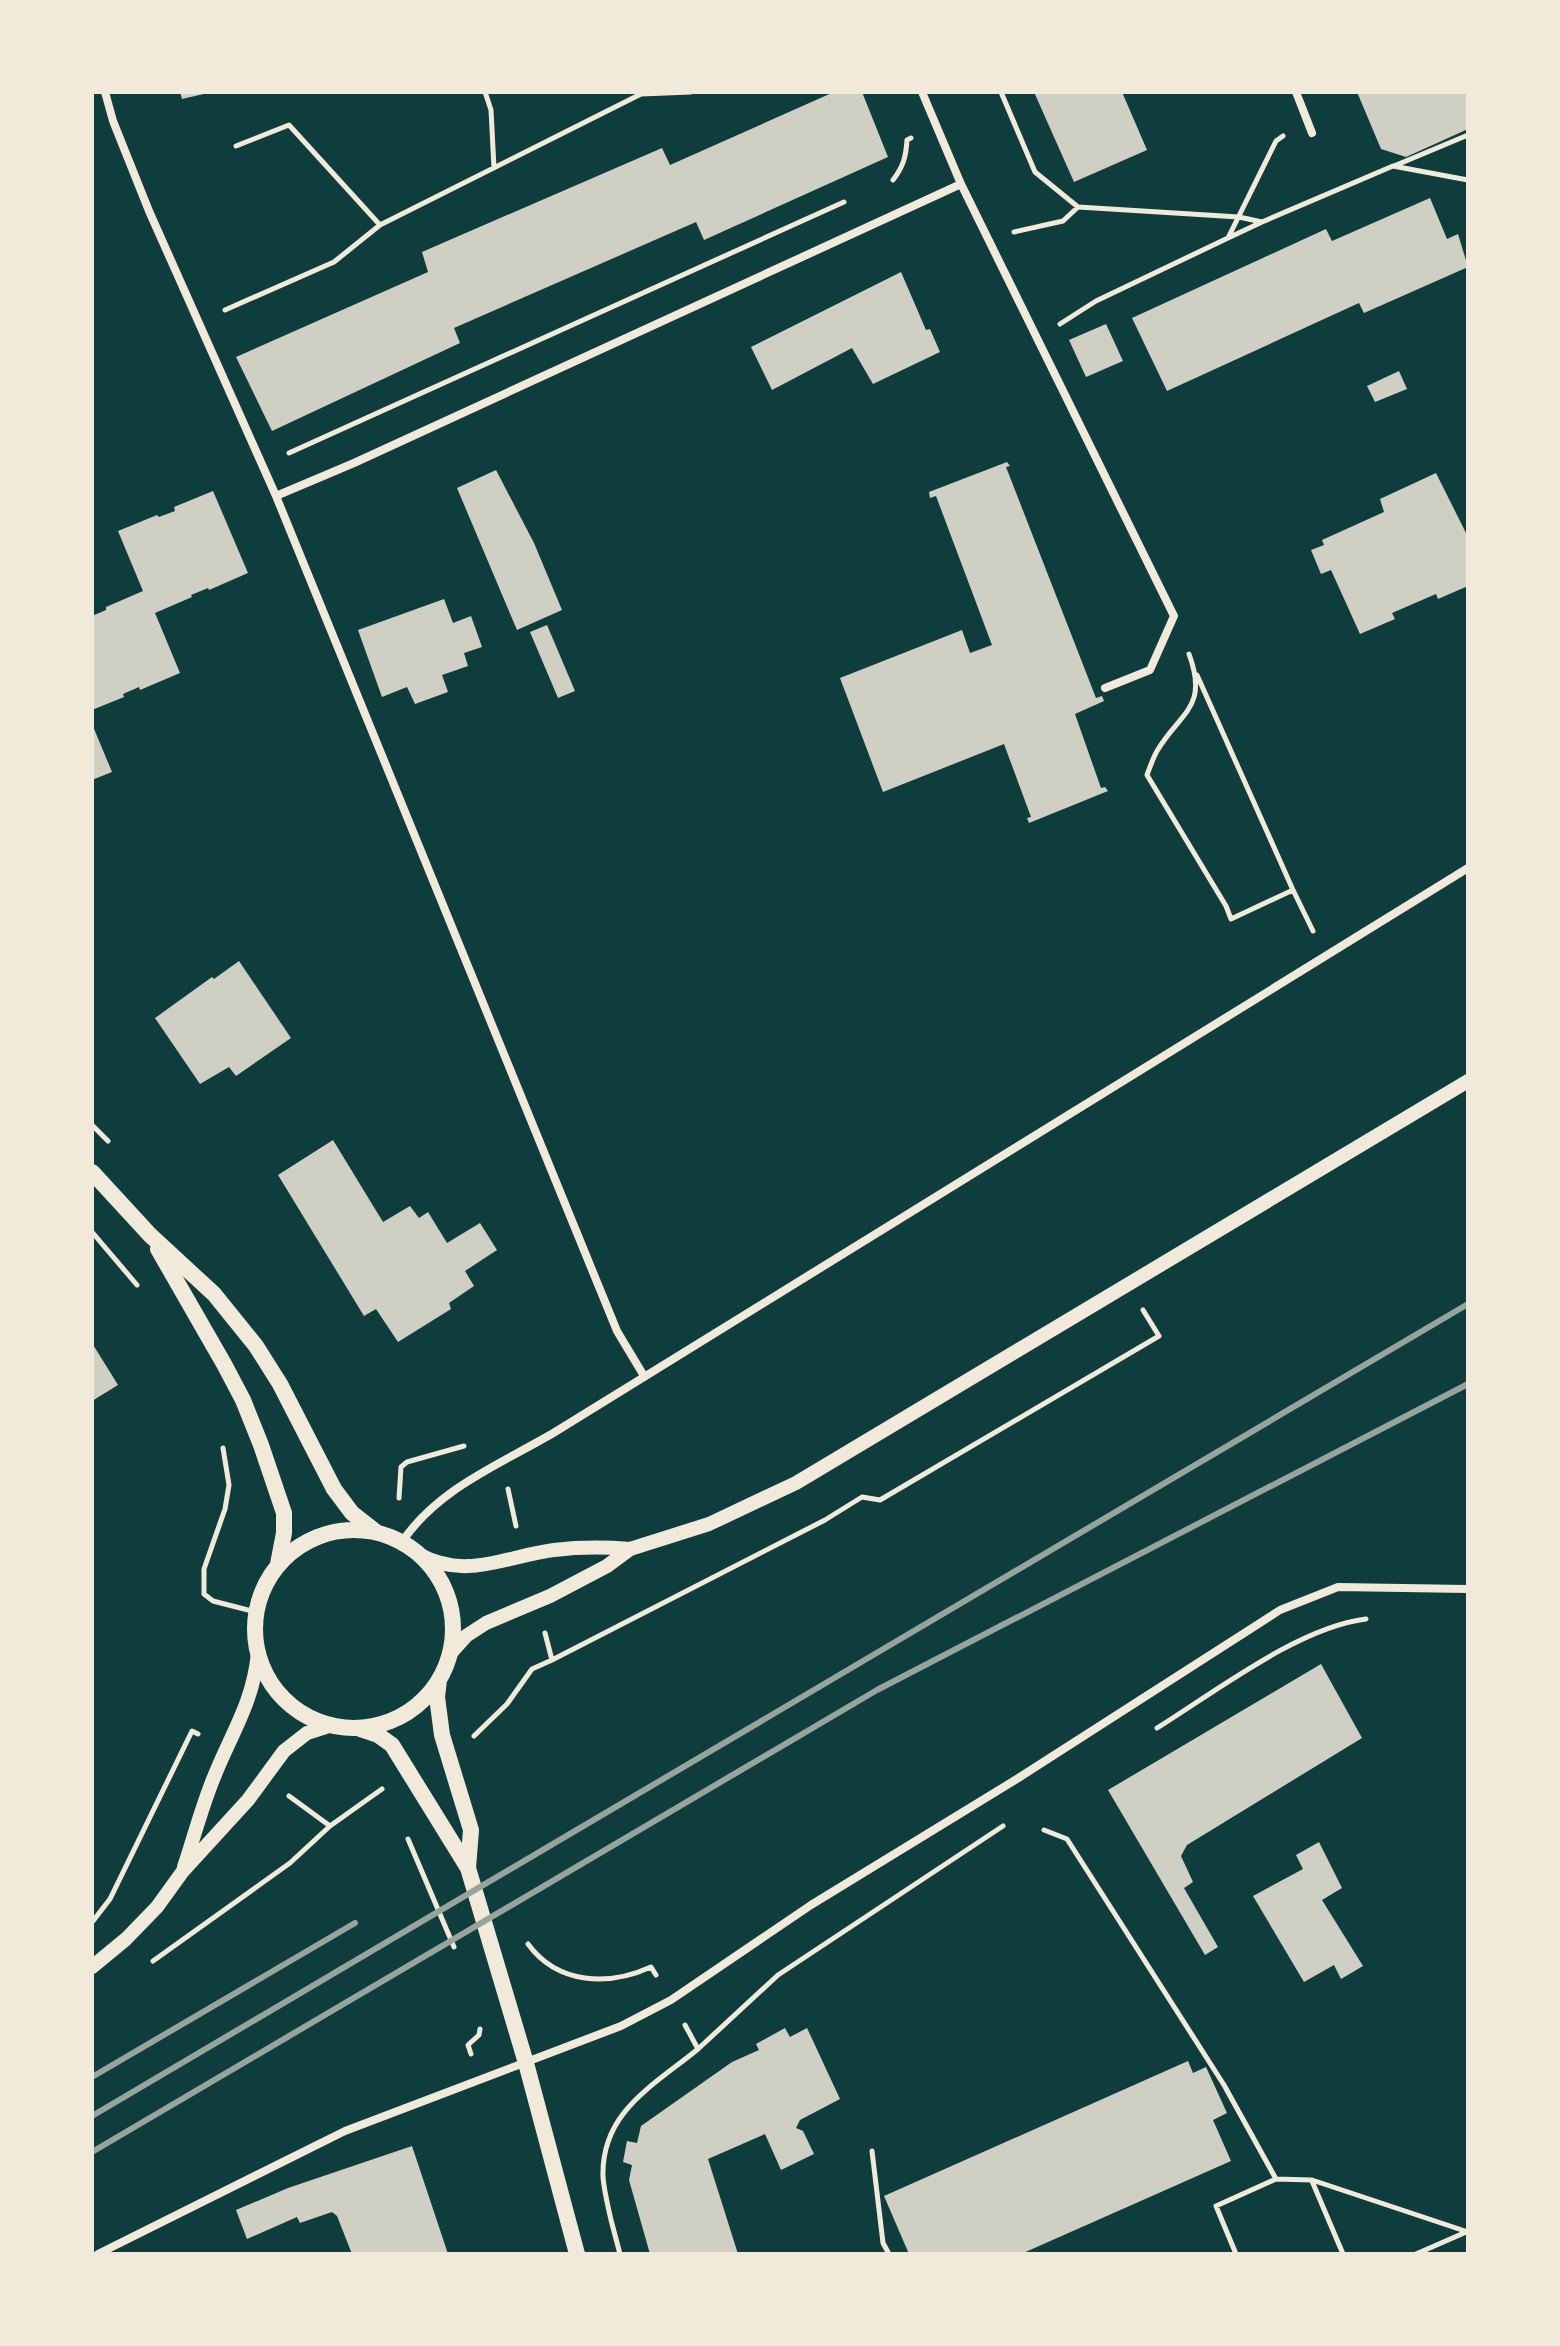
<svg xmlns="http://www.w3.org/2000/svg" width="1560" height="2346" viewBox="0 0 1560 2346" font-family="'Archivo Narrow',sans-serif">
  <rect width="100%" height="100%" fill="#0f3d3e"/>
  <path fill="#cfcfc3" d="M 180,92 L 208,92 L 208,93 L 182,99 Z
    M 834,92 L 862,92 L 888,157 L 704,240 L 696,222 L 454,328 L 460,343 L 272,431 L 236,357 L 428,272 L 422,252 L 662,148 L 670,165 Z
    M 1034,92 L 1122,92 L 1147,150 L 1074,182 Z
    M 1357,92 L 1468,92 L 1468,129 L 1406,157 L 1381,149 Z
    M 1430,198 L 1447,239 L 1458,234 L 1468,267 L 1364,313 L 1359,303 L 1167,391 L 1132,318 L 1326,229 L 1332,241 Z
    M 901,272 L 926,330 L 930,329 L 940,352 L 873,384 L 852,348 L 772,390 L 751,347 Z
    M 1106,324 L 1123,361 L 1086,377 L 1069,340 Z
    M 1399,371 L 1407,389 L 1375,402 L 1367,386 Z
    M 1007,462 L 1010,466 L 1006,467 L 1096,698 L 1102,696 L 1104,701 L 1075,714 L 1101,788 L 1105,787 L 1108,791 L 1029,823 L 1027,818 L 1031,817 L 1004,744 L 883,792 L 840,678 L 962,630 L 970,653 L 992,645 L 936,496 L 930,498 L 929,492 Z
    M 496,470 L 534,543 L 562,610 L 517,630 L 457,488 Z
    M 1436,473 L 1468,537 L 1468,586 L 1438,599 L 1436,594 L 1392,613 L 1395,619 L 1360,634 L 1331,570 L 1321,574 L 1311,550 L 1324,545 L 1322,540 L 1384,512 L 1380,499 Z
    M 213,491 L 248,573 L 209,590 L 208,588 L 191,595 L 192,597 L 155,613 L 180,673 L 140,690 L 139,687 L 123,694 L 124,697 L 92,710 L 92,616 L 106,610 L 106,607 L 143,591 L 118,531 L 157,515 L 159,517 L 175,511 L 174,507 Z
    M 444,599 L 453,623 L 471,616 L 482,647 L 464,653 L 468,666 L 442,675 L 448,692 L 415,704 L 407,687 L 382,697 L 358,630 Z
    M 547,625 L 575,691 L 558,698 L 530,632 Z
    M 92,724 L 112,772 L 92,780 Z
    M 239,961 L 291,1038 L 236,1076 L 229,1067 L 200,1084 L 155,1018 L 212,977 L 214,979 Z
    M 333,1140 L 383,1222 L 410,1206 L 419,1218 L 428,1212 L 447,1243 L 480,1223 L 497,1250 L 465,1271 L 474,1286 L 449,1303 L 451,1309 L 398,1342 L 376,1309 L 364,1316 L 278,1175 Z
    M 92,1343 L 118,1385 L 92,1401 Z
    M 1321,1664 L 1362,1738 L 1187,1845 L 1181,1856 L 1193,1882 L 1184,1888 L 1218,1947 L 1205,1955 L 1108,1790 Z
    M 1319,1842 L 1342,1888 L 1322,1900 L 1363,1966 L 1341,1979 L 1334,1965 L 1304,1982 L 1253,1896 L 1303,1869 L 1296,1855 Z
    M 785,2028 L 790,2037 L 807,2028 L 840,2099 L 800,2120 L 796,2128 L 803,2131 L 814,2154 L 781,2170 L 765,2134 L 708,2159 L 738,2254 L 650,2254 L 629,2180 L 632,2165 L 623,2162 L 627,2141 L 637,2143 L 641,2126 L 732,2062 L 759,2050 L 756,2044 Z
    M 1188,2061 L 1193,2073 L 1206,2067 L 1227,2113 L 1213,2120 L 1231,2161 L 1021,2254 L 909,2254 L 884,2196 Z
    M 412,2146 L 448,2254 L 352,2254 L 337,2216 L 332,2212 L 300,2223 L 297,2217 L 247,2239 L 236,2210 L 288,2188 Z"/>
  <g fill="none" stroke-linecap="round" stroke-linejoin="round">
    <path stroke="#f1e9da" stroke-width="5" d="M 485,92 L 491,110 L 494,168
      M 1001,92 L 1035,172 L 1078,207 L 1239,217 L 1262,222 L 1228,238
      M 236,146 L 289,125 L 380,225
      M 1394,166 L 1468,135
      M 893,180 C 903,167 906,157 907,140 L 911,138
      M 1262,222 L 1393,166 L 1468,180
      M 1014,232 L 1063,221 L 1078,207
      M 225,310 L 334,262 L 380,225 L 641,94 L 691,92
      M 1060,324 L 1096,301 L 1228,238 L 1276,141 L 1283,136
      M 289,453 L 844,202
      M 1189,654 C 1209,708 1180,712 1157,751 C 1153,758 1150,767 1147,775 L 1226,906 L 1231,919 L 1293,890 L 1313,931
      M 1197,675 L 1293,890
      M 92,1125 L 108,1141
      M 92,1232 L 137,1285
      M 223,1448 L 229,1485 L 225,1509 L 204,1569 L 204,1594 L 213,1601 L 256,1612
      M 508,1489 L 516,1526
      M 399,1498 L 401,1467 L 407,1462 L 464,1446
      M 545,1633 L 552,1660 L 825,1520 L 862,1497 L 880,1500 L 1159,1336 L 1143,1310
      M 1157,1728 C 1215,1692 1299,1627 1366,1619
      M 474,1736 L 507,1704 L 532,1669 L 552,1660
      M 289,1796 L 330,1826
      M 1044,1830 L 1067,1839 L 1224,2085 L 1276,2179
      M 408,1839 L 454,1947
      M 93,1921 L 110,1899 L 192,1731 L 198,1734
      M 528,1944 C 558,1985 609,1986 651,1967 L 656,1975
      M 153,1961 L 290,1863 L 330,1826 L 382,1789
      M 698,2049 L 778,1975 L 1003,1826
      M 471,2054 L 468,2045 L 479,2035 L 480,2029
      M 872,2151 L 883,2243 L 889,2254
      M 1312,2181 L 1343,2254
      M 611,2220 C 608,2206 604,2191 603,2177 C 601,2112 653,2086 698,2049 L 685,2025
      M 611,2220 L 620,2254
      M 1236,2254 L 1216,2206 L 1276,2179 L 1312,2180 L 1468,2232
      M 1416,2254 L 1464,2233"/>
    <path stroke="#f1e9da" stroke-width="8" d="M 105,92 L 113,121 L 149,211 L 276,496 L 617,1331 L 644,1376
      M 1296,92 L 1312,133
      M 961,184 L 1174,616 L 1150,670 L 1105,688
      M 276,496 L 354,463 L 961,184 L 922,92
      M 402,1542 C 438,1488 501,1464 555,1432 L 1468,868
      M 98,2254 L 345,2131 L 621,2026 L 671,2000 L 811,1905 L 1020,1777 L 1280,1610 L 1338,1587 L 1468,1589"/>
    <path stroke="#f1e9da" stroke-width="14" d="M 420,1555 C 467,1580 506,1556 554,1550 C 579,1547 605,1547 630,1549
      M 449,1655 L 466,1636 L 486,1623 L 550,1596 L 607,1566 L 630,1549 L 709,1524 L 796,1483 L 1468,1081
      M 184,1867 C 194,1837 202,1806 214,1777 C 232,1732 253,1703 258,1653
      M 92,1967 L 126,1939 L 157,1907 L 183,1871 L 248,1800 L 284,1751 L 307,1733 L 332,1725"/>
    <path stroke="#f1e9da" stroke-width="16" d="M 92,1172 L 150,1235 L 214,1294 L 256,1346 L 280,1384 L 334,1489 L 352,1513 L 375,1531
      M 158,1249 L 224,1364 L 243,1400 L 261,1445 L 284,1513 L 284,1533 L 278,1564
      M255 1629a99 99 0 1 1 198 0a99 99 0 1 1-198 0Z
      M 439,1680 L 437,1697 L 442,1735 L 471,1830 L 468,1868
      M 360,1729 L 378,1735 L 392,1745 L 468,1868 L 526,2063 L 577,2254"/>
    <path stroke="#97a49c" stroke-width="6" d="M 92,2077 L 355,1923
      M 92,2116 L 1468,1304
      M 92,2152 L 877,1690 L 1468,1384"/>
  </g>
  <rect width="1560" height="2346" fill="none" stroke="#f1e9da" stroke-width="188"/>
</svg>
